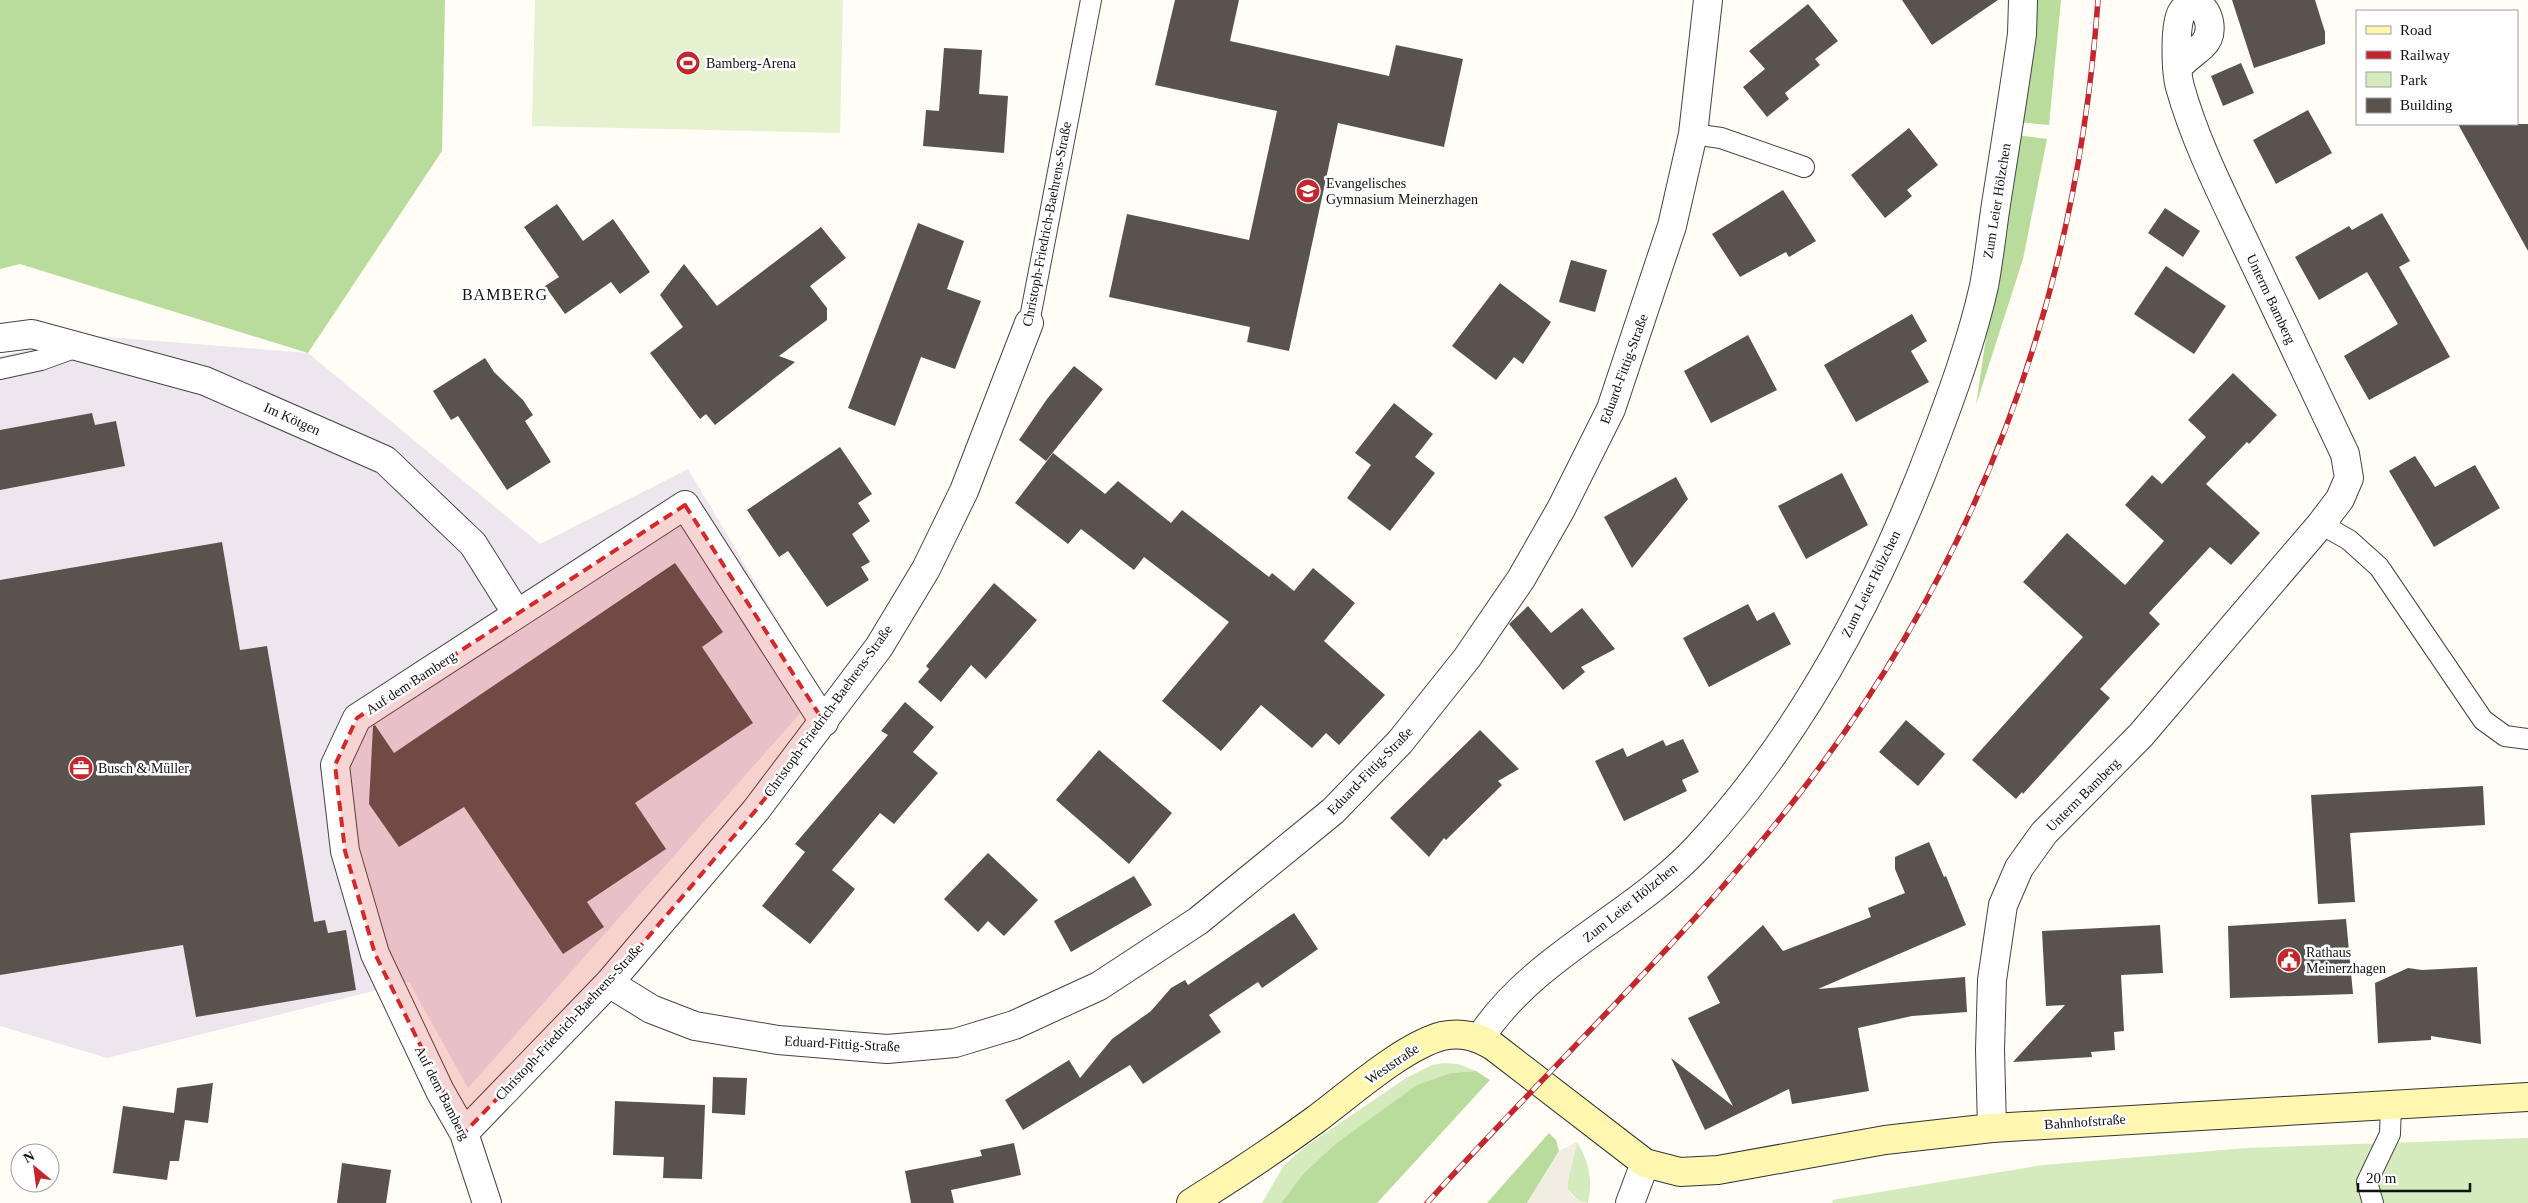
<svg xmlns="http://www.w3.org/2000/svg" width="2528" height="1203" viewBox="0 0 2528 1203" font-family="'Times New Roman',serif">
  <rect width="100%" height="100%" fill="#fffdf5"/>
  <path fill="#eee6ef" d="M 94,336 L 308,353 L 540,544 L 688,469 L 820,691 L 468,1088 L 409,982 L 107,1058 L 0,1026 L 0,356 Z"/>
  <path fill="#d5ebbd" d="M 1444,1063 L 1458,1064 L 1476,1071 L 1451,1073 L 1334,1145 L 1302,1175 L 1281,1203 L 1262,1203 L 1284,1165 L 1305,1147 L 1406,1078 L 1432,1065 Z
    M 2528,1138 L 2528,1203 L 1833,1203 L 1832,1200 L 2043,1165 L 2247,1148 Z
    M 1577,1142 C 1589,1162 1593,1180 1588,1203 L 1579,1201 L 1568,1190 L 1568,1180 Z"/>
  <path fill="#b9dc9c" d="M 0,0 L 445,0 L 442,151 L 308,353 L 20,264 L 0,269 Z
    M 2030,0 L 2061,0 L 2049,125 L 2017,122 Z
    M 2016,135 L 2047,139 L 2023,259 L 1976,405 Z
    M 1476,1071 L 1490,1080 L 1377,1203 L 1281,1203 L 1302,1175 L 1334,1145 L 1417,1085 L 1451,1073 Z
    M 1549,1133 L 1556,1140 L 1559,1151 L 1527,1203 L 1487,1203 Z"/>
  <path fill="#e6f2cf" d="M 535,0 L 843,0 L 840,133 L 532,126 Z"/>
  <path fill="#f1ede2" d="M 1577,1142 L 1568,1180 L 1568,1190 L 1573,1197 L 1585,1203 L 1527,1203 L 1559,1151 Z"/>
  <path fill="#5a524d" d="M 1175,0 L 1239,0 L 1230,41 L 1389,76 L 1396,45 L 1463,59 L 1444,147 L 1338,123 L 1289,351 L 1247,342 L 1250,327 L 1109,297 L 1127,214 L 1249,240 L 1277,111 L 1155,85 Z
    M 1902,0 L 1998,0 L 1932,45 Z
    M 2232,0 L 2315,0 L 2325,32 L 2325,44 L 2254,68 Z
    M 1808,4 L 1838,41 L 1815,59 L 1820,65 L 1785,93 L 1789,99 L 1767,117 L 1743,87 L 1765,69 L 1749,51 Z
    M 944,48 L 982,50 L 979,94 L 1008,96 L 1004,153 L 923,146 L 926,110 L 939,111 Z
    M 2241,63 L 2254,93 L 2223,106 L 2211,76 Z
    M 2308,110 L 2332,153 L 2276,184 L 2253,140 Z
    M 2458,124 L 2528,124 L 2528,251 Z
    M 1909,128 L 1938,165 L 1907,190 L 1912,196 L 1885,218 L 1851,175 Z
    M 1783,190 L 1816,241 L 1789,257 L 1786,252 L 1740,277 L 1712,234 Z
    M 557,204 L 583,241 L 613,219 L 650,272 L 620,294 L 611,282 L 565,314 L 545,286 L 559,277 L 524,227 Z
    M 2165,208 L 2200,231 L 2183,257 L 2148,233 Z
    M 2382,213 L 2410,261 L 2399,267 L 2450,357 L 2369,400 L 2344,356 L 2398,324 L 2367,272 L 2319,300 L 2295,257 L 2349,226 L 2352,230 Z
    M 918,223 L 964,241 L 947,289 L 981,301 L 955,369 L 921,357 L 895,426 L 848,408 Z
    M 821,227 L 846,258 L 810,286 L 827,308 L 827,320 L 779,356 L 795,362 L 715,425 L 706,414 L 700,419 L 650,353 L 683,327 L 660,295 L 684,264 L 717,306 Z
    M 1571,260 L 1607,270 L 1595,312 L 1559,302 Z
    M 2166,266 L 2226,306 L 2194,354 L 2134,314 Z
    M 1500,283 L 1551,322 L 1523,364 L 1514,357 L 1496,380 L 1452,346 Z
    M 1912,314 L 1927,341 L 1911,351 L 1929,382 L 1856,422 L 1824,365 Z
    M 1748,335 L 1777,390 L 1711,423 L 1684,371 Z
    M 485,358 L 494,372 L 523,400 L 533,415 L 525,421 L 551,462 L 507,490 L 458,416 L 451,420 L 433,391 Z
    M 1074,366 L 1103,389 L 1046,461 L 1019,440 L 1047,399 Z
    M 2233,373 L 2277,415 L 2249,444 L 2247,442 L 2206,484 L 2260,533 L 2231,565 L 2210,547 L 2149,613 L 2160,624 L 2100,689 L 2110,698 L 2023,794 L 2022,792 L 2016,799 L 1972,760 L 2083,637 L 2023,582 L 2067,533 L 2125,585 L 2164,541 L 2125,505 L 2152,475 L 2162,484 L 2206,437 L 2188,420 Z
    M 1394,403 L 1433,434 L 1415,457 L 1435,473 L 1390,531 L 1347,498 L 1371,465 L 1355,453 Z
    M 92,413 L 95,425 L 116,421 L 125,466 L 0,490 L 0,430 Z
    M 840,447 L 872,494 L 858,503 L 870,521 L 852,534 L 870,562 L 861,567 L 869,580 L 827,607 L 788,551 L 779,557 L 747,510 Z
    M 1053,453 L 1105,494 L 1118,481 L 1171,523 L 1182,510 L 1269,577 L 1272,573 L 1294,591 L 1313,568 L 1355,603 L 1324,641 L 1385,695 L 1339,745 L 1326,733 L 1312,748 L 1261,705 L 1221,751 L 1162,701 L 1229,622 L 1144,557 L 1134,570 L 1081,529 L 1068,544 L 1015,503 Z
    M 2415,456 L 2435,487 L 2475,465 L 2500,508 L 2434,547 L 2389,471 Z
    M 1842,473 L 1868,525 L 1806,559 L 1778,506 Z
    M 1676,477 L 1688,499 L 1632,568 L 1604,517 Z
    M 222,542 L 240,650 L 267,646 L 314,922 L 325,920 L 328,933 L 346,930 L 356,990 L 196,1017 L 183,945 L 0,975 L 0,580 Z
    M 675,563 L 723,632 L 702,647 L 753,723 L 635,803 L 666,849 L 587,902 L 604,927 L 563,954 L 464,807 L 399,847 L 369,804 L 373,726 L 375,725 L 394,753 Z
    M 994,583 L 1037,620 L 986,679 L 971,665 L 941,702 L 918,682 L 929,669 L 926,666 Z
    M 1748,604 L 1757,621 L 1774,612 L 1791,644 L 1709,687 L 1683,638 Z
    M 1528,606 L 1551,633 L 1582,608 L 1615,649 L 1581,667 L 1585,672 L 1563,690 L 1509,624 Z
    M 905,702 L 934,727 L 913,752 L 938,773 L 894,824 L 880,813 L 832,870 L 855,889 L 810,944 L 762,906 L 805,852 L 795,844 L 888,735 L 881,731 Z
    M 1906,720 L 1945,754 L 1918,786 L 1879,752 Z
    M 1480,730 L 1519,769 L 1498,781 L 1502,785 L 1446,840 L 1444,838 L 1429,857 L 1390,818 Z
    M 1683,739 L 1699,772 L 1682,780 L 1687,791 L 1624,821 L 1595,761 L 1623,748 L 1627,757 L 1663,740 L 1666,746 Z
    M 1099,750 L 1172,813 L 1129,864 L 1056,800 Z
    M 2483,786 L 2485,825 L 2350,833 L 2355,902 L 2318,904 L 2311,795 Z
    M 1929,842 L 1944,877 L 1946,876 L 1966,925 L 1818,989 L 1965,977 L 1967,1012 L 1912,1016 L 1858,1028 L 1869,1091 L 1792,1104 L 1789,1089 L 1705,1130 L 1671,1058 L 1733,1106 L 1688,1018 L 1720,1003 L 1707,977 L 1763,925 L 1783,951 L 1871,917 L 1868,908 L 1905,893 L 1895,869 L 1895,857 Z
    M 988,853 L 1038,900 L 1004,936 L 988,921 L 978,932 L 944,899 Z
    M 1134,876 L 1152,905 L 1071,952 L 1054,921 Z
    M 1294,913 L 1318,949 L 1262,988 L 1258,982 L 1209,1015 L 1221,1032 L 1143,1084 L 1130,1065 L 1023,1130 L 1005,1100 L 1069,1060 L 1080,1078 L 1112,1039 L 1151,1011 L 1171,988 L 1185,980 L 1188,985 Z
    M 2346,919 L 2353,994 L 2230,998 L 2228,926 Z
    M 2160,925 L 2163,973 L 2121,975 L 2124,1031 L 2114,1032 L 2115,1050 L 2091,1052 L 2092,1057 L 2013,1062 L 2065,1005 L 2046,1006 L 2042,931 Z
    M 2477,967 L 2481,1044 L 2431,1036 L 2431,1040 L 2378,1043 L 2375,983 L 2408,968 L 2422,970 Z
    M 713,1077 L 747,1078 L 745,1115 L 712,1113 Z
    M 213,1083 L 208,1123 L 185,1120 L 179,1161 L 170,1161 L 167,1180 L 113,1173 L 123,1106 L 174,1113 L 177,1088 Z
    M 615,1101 L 705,1105 L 702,1179 L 663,1178 L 664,1157 L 613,1155 Z
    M 1014,1143 L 1021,1175 L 951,1190 L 954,1203 L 911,1203 L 905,1171 L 982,1156 L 980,1150 Z
    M 342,1163 L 391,1170 L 386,1203 L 337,1203 Z"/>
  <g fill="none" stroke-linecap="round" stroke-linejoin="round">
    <defs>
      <path id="lane" d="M 1693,134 L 1721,138 L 1804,167
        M 1029,323 L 1091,0
        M 0,369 L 41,360 L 77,347
        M 2321,524 L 2349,540 L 2379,567 L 2483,720 L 2505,736 L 2528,739
        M 2373,1203 L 2367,1182 L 2390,1134 L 2391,1103"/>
      <path id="street" d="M 0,338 L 32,334 L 205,381 L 385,460 L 473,544 L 517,614
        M 609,983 L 651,1009 L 695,1026 L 778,1040 L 887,1049 L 955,1043 L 1014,1025 L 1099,986 L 1198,921 L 1333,811 L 1400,742 L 1467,658 L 1521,579 L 1561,509 L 1611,409 L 1672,226 L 1693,134 L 1708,0
        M 1480,1038 C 1533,956 1632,918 1698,847 C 1805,731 1880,586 1935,439 C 1954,389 1972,339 1984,286 C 1989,259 1992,231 1996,204 C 2005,147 2014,91 2022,34 L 2023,0
        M 1992,1128 L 1990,1050 L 1992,980 L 2003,905 L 2019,868 L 2044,833 L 2141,735 L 2321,524 L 2340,499 L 2349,478 L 2345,454 C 2312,385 2279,315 2246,245 C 2222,194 2195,141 2180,87 C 2176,73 2174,24 2182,12 C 2186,6 2191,5 2198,4 C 2210,13 2215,34 2202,46 C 2193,54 2185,59 2177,68
        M 464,1133 L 609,983 L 756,810 L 879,647 L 926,569 L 964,491 L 1029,323
        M 487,1203 L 464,1133 L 440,1091 L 375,954 L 345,851 L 335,765 L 357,718 L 685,505 L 824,722
        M 1630,1203 L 1645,1163"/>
      <path id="secondary" d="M 1191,1203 C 1233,1177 1275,1149 1315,1120 C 1350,1094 1402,1047 1442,1036 C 1462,1032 1476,1036 1493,1046 L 1645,1163 L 1680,1172 L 1718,1170 L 1885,1140 L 1992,1128 L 2528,1097"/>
    </defs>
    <use href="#lane" stroke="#444" stroke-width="22"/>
    <use href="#street" stroke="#444" stroke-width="30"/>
    <use href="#secondary" stroke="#333" stroke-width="30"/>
    <use href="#lane" stroke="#fff" stroke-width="20"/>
    <use href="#street" stroke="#fff" stroke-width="28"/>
    <use href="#secondary" stroke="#fff6b0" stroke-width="28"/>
    <defs>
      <path id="rail" d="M 1427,1203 C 1551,1066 1687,939 1800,793 C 1981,559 2077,295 2098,0"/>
    </defs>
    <use href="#rail" stroke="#c4262e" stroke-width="5.5"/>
    <use href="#rail" stroke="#fff" stroke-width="4" stroke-dasharray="11" stroke-linecap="butt"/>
  </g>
  <path fill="#d62828" fill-opacity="0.2" stroke="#d62828" stroke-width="4" stroke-dasharray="10 6" stroke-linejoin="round" d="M 685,505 L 824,722 L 756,810 L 609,983 L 464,1133 L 375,954 L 345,851 L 335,765 L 357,718 Z"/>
  <defs>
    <symbol id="stadium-disc" viewBox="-11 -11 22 22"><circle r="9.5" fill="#c4262e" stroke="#fff"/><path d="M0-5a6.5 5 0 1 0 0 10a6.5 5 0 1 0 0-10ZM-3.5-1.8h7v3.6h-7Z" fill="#fff"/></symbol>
    <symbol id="school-disc" viewBox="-11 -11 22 22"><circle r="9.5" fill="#c4262e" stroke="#fff"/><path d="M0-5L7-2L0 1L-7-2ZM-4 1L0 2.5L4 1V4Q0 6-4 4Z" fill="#fff"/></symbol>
    <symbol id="office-disc" viewBox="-11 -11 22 22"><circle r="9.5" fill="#c4262e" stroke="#fff"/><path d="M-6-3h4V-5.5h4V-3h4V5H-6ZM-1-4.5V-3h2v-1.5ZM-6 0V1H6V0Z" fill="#fff"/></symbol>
    <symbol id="civic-disc" viewBox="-11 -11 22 22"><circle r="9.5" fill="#c4262e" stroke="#fff"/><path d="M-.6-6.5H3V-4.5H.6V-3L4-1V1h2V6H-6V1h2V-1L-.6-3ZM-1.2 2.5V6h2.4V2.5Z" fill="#fff"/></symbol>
  </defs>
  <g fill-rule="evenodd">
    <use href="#stadium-disc" x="674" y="49" width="28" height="28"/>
    <use href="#school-disc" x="1294" y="177" width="28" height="28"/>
    <use href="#office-disc" x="67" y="754" width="28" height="28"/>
    <use href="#civic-disc" x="2275" y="946" width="28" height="28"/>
  </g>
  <g text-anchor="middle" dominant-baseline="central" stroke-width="5" stroke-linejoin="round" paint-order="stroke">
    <g font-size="14" fill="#111" stroke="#fff" text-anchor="start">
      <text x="706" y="63">Bamberg-Arena</text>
      <text x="1326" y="183">Evangelisches<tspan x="1326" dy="16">Gymnasium Meinerzhagen</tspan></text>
      <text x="98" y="768">Busch &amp; Müller</text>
      <text x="2306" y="952">Rathaus<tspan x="2306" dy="16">Meinerzhagen</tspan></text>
    </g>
    <g font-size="14" fill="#111" stroke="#fff">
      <text transform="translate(1997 201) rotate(-81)">Zum Leier Hölzchen</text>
      <text transform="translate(1047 224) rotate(-79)">Christoph-Friedrich-Baehrens-Straße</text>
      <text transform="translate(2271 299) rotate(65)">Unterm Bamberg</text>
      <text transform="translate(1624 369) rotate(-70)">Eduard-Fittig-Straße</text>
      <text transform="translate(292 419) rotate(24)">Im Kötgen</text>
      <text transform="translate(1871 584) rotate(-64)">Zum Leier Hölzchen</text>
      <text transform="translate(411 683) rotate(-33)">Auf dem Bamberg</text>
      <text transform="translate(828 711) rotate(-54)">Christoph-Friedrich-Baehrens-Straße</text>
      <text transform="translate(1370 771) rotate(-46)">Eduard-Fittig-Straße</text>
      <text transform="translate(2083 795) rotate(-45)">Unterm Bamberg</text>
      <text transform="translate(1630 903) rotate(-39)">Zum Leier Hölzchen</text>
      <text transform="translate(569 1022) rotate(-47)">Christoph-Friedrich-Baehrens-Straße</text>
      <text transform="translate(842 1044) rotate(3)">Eduard-Fittig-Straße</text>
      <text transform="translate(1392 1064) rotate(-34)">Weststraße</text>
      <text transform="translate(442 1093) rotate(63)">Auf dem Bamberg</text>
      <text transform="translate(2085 1122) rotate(-4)">Bahnhofstraße</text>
    </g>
    <g font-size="16" letter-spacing="1" fill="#111" stroke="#fff">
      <text x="505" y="294">BAMBERG</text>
    </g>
  </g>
  <rect x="2356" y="10" width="162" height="115" fill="#ffffff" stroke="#a0a0a0"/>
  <rect x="2366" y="26" width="25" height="8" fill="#fff6b0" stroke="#a0a0a0"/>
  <text x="2400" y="35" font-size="15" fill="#111111">Road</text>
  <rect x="2366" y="51" width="25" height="8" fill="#c4262e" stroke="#a0a0a0"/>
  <text x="2400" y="60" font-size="15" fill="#111111">Railway</text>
  <rect x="2366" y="72" width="25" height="15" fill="#d5ebbd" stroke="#a0a0a0"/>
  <text x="2400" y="85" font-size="15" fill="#111111">Park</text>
  <rect x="2366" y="98" width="25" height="15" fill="#5a524d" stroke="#a0a0a0"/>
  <text x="2400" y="110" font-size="15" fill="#111111">Building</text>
  <g transform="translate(35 1168) rotate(331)"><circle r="24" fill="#ffffff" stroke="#a0a0a0"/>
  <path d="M0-4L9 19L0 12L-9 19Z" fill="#c4262e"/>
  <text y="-8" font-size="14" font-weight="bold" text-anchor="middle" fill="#111111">N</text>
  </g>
  <path d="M2358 1183v8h112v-8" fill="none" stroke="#111111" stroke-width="2.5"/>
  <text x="2366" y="1183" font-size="15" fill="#111111" stroke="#ffffff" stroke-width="4" paint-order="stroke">20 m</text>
</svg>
